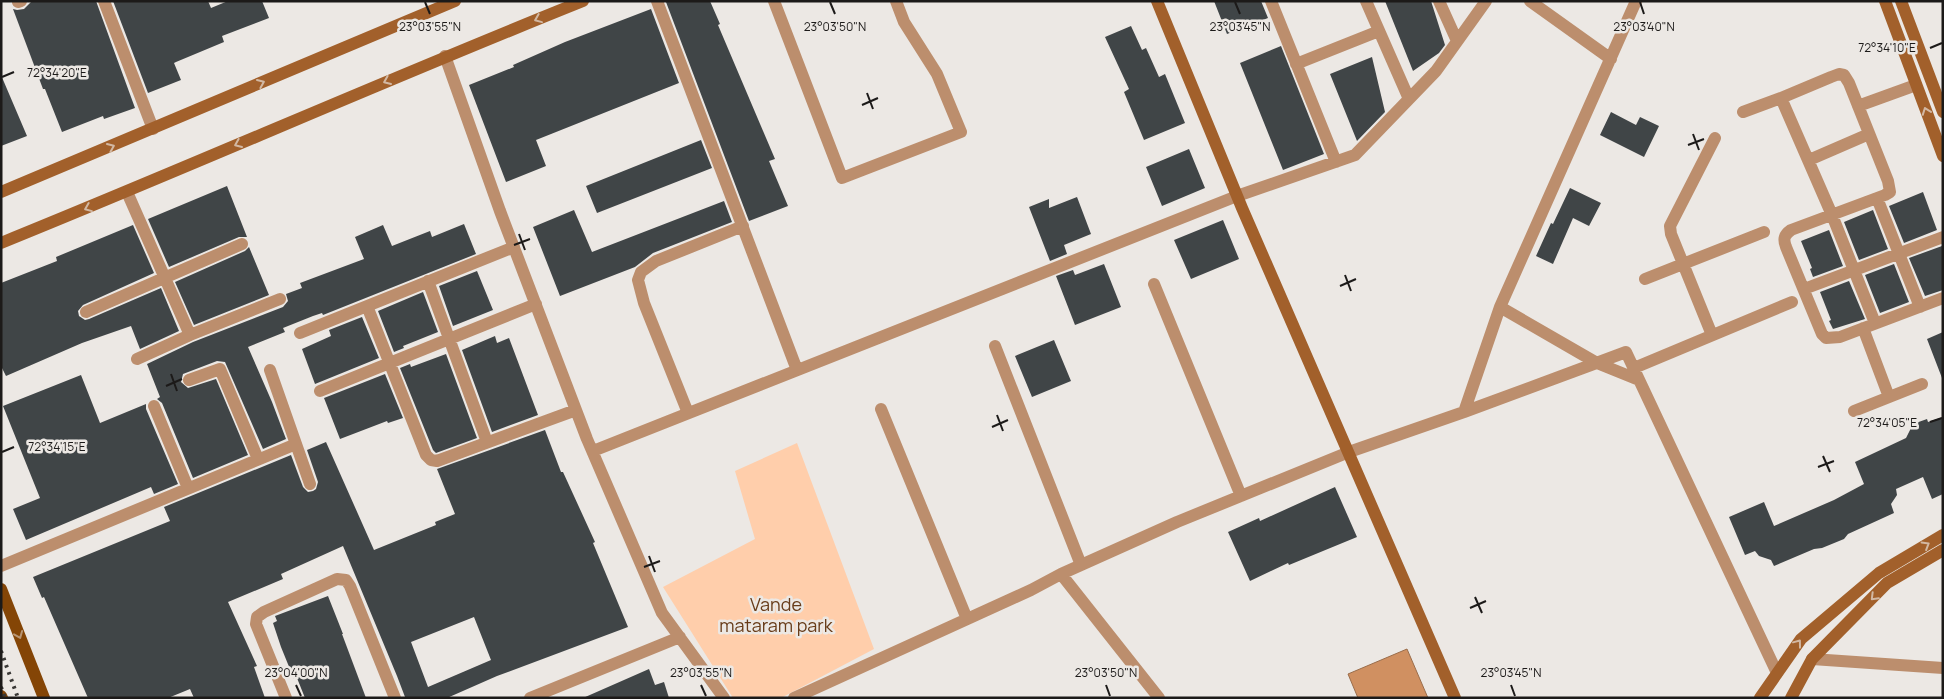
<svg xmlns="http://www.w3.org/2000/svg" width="1944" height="699" viewBox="0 0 1944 699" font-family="Manrope,sans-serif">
  <rect width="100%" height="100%" fill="#ece8e4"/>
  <path fill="#ffceab" d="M 797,443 L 874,649 L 781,698 L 733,698 L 663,587 L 755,539 L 735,471 Z"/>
  <path fill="#d09061" stroke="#9a6d4b" d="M 1407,649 L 1428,698 L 1358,698 L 1348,674 Z"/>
  <path fill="#404547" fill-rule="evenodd" d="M 32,1 L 96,1 L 135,108 L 104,119 L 103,116 L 62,132 L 45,89 L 43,89 L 13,9 L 17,10 L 24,9 Z
    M 113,1 L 208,1 L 211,8 L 228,1 L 262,1 L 269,18 L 222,36 L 224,42 L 176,62 L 174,63 L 181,80 L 148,93 Z
    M 669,1 L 710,1 L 720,24 L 718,25 L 775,159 L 769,161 L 788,206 L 749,221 L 666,2 Z
    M 1214,1 L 1261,1 L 1268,18 L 1227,34 Z
    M 1385,1 L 1431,1 L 1445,45 L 1439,53 L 1413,71 Z
    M 651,9 L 679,83 L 536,140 L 546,166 L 506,182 L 469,85 L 514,67 L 513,65 L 565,42 Z
    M 1131,26 L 1142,50 L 1146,48 L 1159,77 L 1165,74 L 1185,123 L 1144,140 L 1124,92 L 1129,89 L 1105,37 Z
    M 1281,46 L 1324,154 L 1283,170 L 1240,63 Z
    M 1372,57 L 1385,112 L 1357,141 L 1330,74 Z
    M 1,75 L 27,136 L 1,146 Z
    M 1611,112 L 1636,125 L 1640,117 L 1659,126 L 1644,157 L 1600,135 Z
    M 701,140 L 712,168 L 597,213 L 586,186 Z
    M 1189,149 L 1205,188 L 1162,206 L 1146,167 Z
    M 227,186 L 247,237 L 239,237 L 169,267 L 148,219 Z
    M 1570,188 L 1601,203 L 1589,226 L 1573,218 L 1553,264 L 1536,256 L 1551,223 L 1553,224 Z
    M 1923,192 L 1937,230 L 1904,243 L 1889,206 Z
    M 1077,197 L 1091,234 L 1064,245 L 1067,254 L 1050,261 L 1029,207 L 1049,199 L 1049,208 Z
    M 724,201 L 732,222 L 653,253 L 635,267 L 560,296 L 533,227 L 574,210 L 592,252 Z
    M 1873,210 L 1888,249 L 1859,260 L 1844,222 Z
    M 1223,220 L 1239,259 L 1191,279 L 1174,240 Z
    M 464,224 L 476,254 L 323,315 L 322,313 L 313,316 L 283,328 L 285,332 L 248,347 L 272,402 L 286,439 L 263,449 L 225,362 L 217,361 L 183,374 L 181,382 L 188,388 L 216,379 L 248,455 L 193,478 L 162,403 L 157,399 L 160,397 L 147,364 L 193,342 L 283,307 L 288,301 L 286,294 L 302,288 L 300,283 L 364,259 L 355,237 L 383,225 L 392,246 L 430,231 L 432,237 Z
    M 133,225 L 154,273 L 83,305 L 78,311 L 79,316 L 85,320 L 89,319 L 161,288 L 179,331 L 140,349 L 131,326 L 82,343 L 6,376 L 1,366 L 1,283 L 57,261 L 56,257 Z
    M 1829,230 L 1843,266 L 1813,277 L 1810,269 L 1812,268 L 1801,241 Z
    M 1942,246 L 1943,290 L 1925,296 L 1909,258 Z
    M 249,247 L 269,295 L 194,325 L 175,282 L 245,251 Z
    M 1104,264 L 1121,307 L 1075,325 L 1056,276 L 1073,270 L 1075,275 Z
    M 1894,264 L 1909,302 L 1880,313 L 1865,275 Z
    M 477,271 L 493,310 L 453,326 L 439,286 Z
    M 1849,281 L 1865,319 L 1833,329 L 1829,321 L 1831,320 L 1820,292 Z
    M 423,292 L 438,332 L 403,346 L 404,348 L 394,352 L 378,311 Z
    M 362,317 L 379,358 L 315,384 L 302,349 L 331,336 L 329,330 Z
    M 1943,332 L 1943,378 L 1942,378 L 1927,339 Z
    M 495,336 L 497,343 L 509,338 L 538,415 L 492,432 L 462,350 Z
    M 1054,340 L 1071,381 L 1032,397 L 1015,356 Z
    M 446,354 L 477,438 L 436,453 L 433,450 L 400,368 L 410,364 L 411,367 Z
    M 385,374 L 403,418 L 388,423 L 387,421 L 340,439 L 324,398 Z
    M 81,375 L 100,423 L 146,404 L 146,409 L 178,484 L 154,494 L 151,487 L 26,540 L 13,509 L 40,498 L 3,406 Z
    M 1943,417 L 1943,494 L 1932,499 L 1923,477 L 1896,489 L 1897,495 L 1891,504 L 1894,513 L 1848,534 L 1844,539 L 1822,548 L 1814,549 L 1774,566 L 1771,560 L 1759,556 L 1755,551 L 1745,555 L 1729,517 L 1764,502 L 1774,526 L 1834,500 L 1864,484 L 1855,462 L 1906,438 L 1913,424 L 1927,419 L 1928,422 Z
    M 545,430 L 561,472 L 563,472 L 595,542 L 593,543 L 628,627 L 497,676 L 447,698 L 403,698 L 405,697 L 397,676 L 343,546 L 281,574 L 283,579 L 228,602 L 257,666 L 254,667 L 265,698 L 194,698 L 190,689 L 168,698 L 88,698 L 44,597 L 42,598 L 33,577 L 170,521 L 164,507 L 291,455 L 303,487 L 308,492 L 313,491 L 316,489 L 318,482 L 307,450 L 326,442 L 374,550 L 436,525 L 435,522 L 455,514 L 437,469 ZM 474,617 L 491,660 L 428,687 L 411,642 Z
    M 1335,487 L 1357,537 L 1289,565 L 1288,563 L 1250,581 L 1228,532 L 1259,518 L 1260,521 Z
    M 328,596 L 343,634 L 342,634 L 366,698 L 305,698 L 297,678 L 294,679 L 281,647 L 273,623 L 277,621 L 275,616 Z
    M 649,669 L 655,685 L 664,682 L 669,698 L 583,698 Z"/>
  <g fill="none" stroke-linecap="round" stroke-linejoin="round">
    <path stroke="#bc8e6d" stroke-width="12" d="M 104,1 L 153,129
      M 657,1 L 797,370
      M 774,1 L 842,178 L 961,132 L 937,74 L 904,22 L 896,1
      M 1271,1 L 1336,162
      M 1366,1 L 1409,99
      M 1439,1 L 1457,41
      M 1530,1 L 1611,59
      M 18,2 L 21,1
      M 445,56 L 500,211 L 587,439 L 662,613 L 724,698
      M 1296,64 L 1379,31
      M 1858,106 L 1916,85
      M 1743,112 L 1781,98
      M 1809,160 L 1869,134
      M 127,192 L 190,335 L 280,299
      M 1877,198 L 1920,307
      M 1645,279 L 1764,232
      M 428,281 L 487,442
      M 1154,284 L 1241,496
      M 1804,289 L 1943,237
      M 367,306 L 426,455 L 431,460 L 437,461 L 576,410
      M 1500,307 L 1597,363 L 1639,380
      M 86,312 L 242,244
      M 1875,323 L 1832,215 L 1781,98 L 1831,77 L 1839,74 L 1844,75 L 1849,83 L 1888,181 L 1890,192 L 1885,195 L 1791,230 C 1784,235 1783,239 1786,247 L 1822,334 L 1826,338 L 1840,337 L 1943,298
      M 1863,328 L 1889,397
      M 300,333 L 514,247
      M 1712,335 L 1671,234 L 1670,226 L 1715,138
      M 995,346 L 1081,565
      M 137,359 L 190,335
      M 1634,368 L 1792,302
      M 270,370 L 296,444
      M 189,380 L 220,369 L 258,459
      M 320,391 L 536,304
      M 154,406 L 188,488
      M 881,409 L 967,619
      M 1854,411 L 1922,384
      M 1464,412 L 1626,352 L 1777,673
      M 688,413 L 644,303 L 638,280 L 641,272 L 656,261 L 743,226
      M 593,451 L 1237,196 L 1355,155 L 1436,71 L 1486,1
      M 1,566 L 296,444 L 310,484
      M 1061,574 L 1159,698
      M 1812,659 L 1943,668
      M 286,698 L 256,624 L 257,617 L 264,612 L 337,579 L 346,580 L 350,586 L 395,698
      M 530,698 L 680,637
      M 794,698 L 1031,590 L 1061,574 L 1177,522 L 1349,452 L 1464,412 L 1500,307 L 1636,1"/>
    <path stroke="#a2602b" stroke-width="12" d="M 1157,1 L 1242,208 L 1455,698
      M 1885,1 L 1943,156
      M 1901,1 L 1943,112
      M 1,192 L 455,1
      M 1,243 C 196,164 388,79 583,1
      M 1760,698 L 1801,639 L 1879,573 L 1943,535
      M 1791,698 L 1812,659 L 1887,583 L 1943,550"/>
    <path stroke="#844506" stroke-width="12" d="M 1,589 L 44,698
      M 1,696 L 2,698"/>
    <path stroke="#3a3836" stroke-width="4" stroke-dasharray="2.5 5" stroke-linecap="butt" d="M 1,651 L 18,698
      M 1,687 L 5,698"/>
  </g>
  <defs><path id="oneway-chevron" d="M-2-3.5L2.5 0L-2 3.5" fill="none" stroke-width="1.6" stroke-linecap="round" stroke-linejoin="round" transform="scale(1.25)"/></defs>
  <g stroke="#d2b8a3">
    <use href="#oneway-chevron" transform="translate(538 19) rotate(158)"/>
    <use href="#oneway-chevron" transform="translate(387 81) rotate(157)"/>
    <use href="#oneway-chevron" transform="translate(261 83) rotate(-23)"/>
    <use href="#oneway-chevron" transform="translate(1926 111) rotate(-110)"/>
    <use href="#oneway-chevron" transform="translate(238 144) rotate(157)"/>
    <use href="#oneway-chevron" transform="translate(111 147) rotate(-23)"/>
    <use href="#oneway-chevron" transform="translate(88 208) rotate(158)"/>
    <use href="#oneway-chevron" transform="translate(1926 545) rotate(-31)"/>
    <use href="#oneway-chevron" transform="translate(1874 597) rotate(135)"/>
    <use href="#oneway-chevron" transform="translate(1798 643) rotate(-53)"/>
  </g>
  <use stroke="#b89675" href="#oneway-chevron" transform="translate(19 635) rotate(68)"/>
  <path fill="none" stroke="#1c1a19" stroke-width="2" d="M 425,2 L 430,14M 830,2 L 835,14M 1235,2 L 1240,14M 1640,2 L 1644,14M 1930,48 L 1942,43M 2,77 L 14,72M 867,93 L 873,109M 862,105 L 878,98M 1693,134 L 1699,150M 1688,145 L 1704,139M 519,234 L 525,250M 514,245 L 530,239M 1345,275 L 1351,291M 1340,286 L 1356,279M 171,374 L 177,391M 166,386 L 182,379M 997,415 L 1003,431M 1930,422 L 1942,418M 992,427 L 1008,420M 2,452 L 14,447M 1823,456 L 1830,472M 1818,467 L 1834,461M 649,556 L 655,572M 644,567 L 660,561M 1475,597 L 1482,613M 1470,608 L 1486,601M 296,685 L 301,696M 701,685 L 706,696M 1106,685 L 1110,696M 1511,685 L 1515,696"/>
  <g text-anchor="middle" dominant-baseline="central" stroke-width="5" stroke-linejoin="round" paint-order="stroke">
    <g font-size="18" fill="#683c19" stroke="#ece8e4">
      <text x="776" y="604">Vande<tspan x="776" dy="21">mataram park</tspan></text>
    </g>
  </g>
  <g font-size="12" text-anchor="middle" fill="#1c1a19" stroke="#ece8e4" stroke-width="5" stroke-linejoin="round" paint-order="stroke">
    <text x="430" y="31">23°03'55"N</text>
    <text x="835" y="31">23°03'50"N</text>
    <text x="1240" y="31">23°03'45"N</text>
    <text x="1644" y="31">23°03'40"N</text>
    <text x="1887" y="52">72°34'10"E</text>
    <text x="57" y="77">72°34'20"E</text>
    <text x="1887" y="427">72°34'05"E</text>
    <text x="57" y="451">72°34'15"E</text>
    <text x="296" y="677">23°04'00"N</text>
    <text x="701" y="677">23°03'55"N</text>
    <text x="1106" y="677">23°03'50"N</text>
    <text x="1511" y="677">23°03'45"N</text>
  </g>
  <rect width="1944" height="699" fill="none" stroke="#1c1a19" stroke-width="5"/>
</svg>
